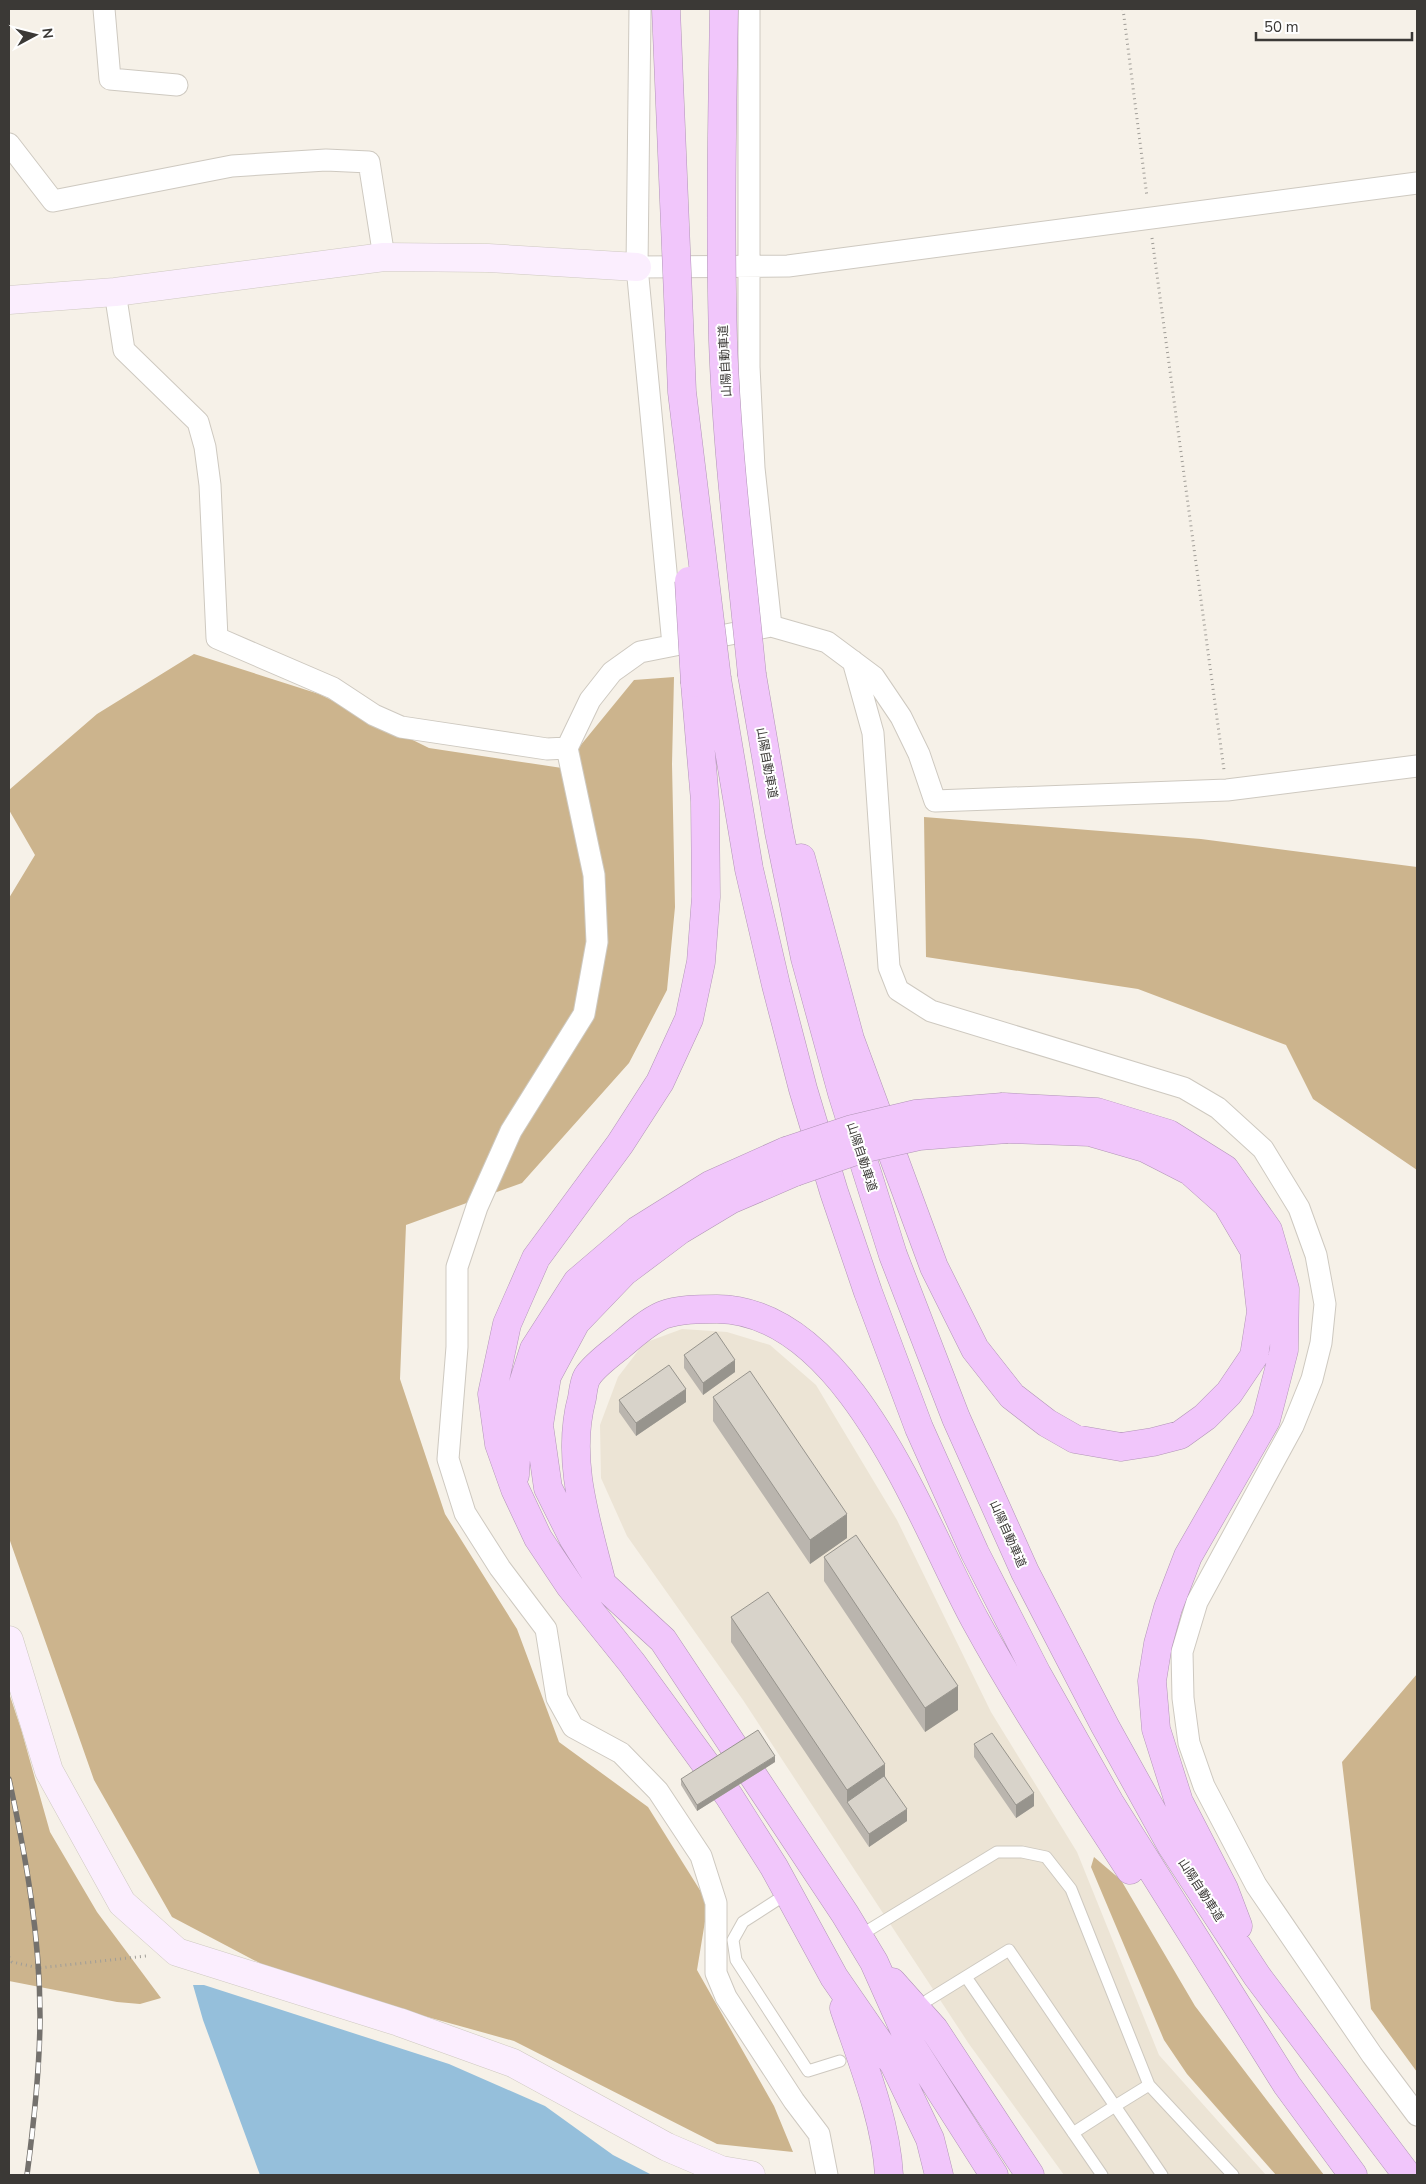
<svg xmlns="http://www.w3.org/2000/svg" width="1426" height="2184" viewBox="0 0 1426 2184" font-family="'Nunito Sans','Noto Sans JP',sans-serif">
  <rect width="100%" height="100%" fill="#f6f1e8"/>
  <path fill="#ece4d5" d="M 682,1329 L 727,1332 L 770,1345 L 816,1385 L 897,1520 L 991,1712 L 1077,1852 L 1159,2055 L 1266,2175 L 1064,2175 L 969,2044 L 743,1700 L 627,1536 L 601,1478 L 600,1425 L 618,1377 L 644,1343 Z"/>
  <path fill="#ccb48d" d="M 194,654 L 319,694 L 429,748 L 562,768 L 634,680 L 674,677 L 672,764 L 675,907 L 667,990 L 629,1063 L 522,1183 L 406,1225 L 400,1379 L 445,1514 L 517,1629 L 559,1742 L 648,1807 L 708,1903 L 697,1970 L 774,2106 L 793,2152 L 717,2144 L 514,2041 L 290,1979 L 172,1917 L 94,1780 L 9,1538 L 9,898 L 35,855 L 9,810 L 9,790 L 97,714 Z
    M 924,817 L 1201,839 L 1417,867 L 1417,1170 L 1313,1099 L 1286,1045 L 1138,989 L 926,957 Z
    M 1417,1674 L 1417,2072 L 1371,2009 L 1342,1762 Z
    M 9,1693 L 21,1729 L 50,1832 L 97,1912 L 161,1998 L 140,2004 L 117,2002 L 9,1981 Z
    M 1094,1857 L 1121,1880 L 1195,2006 L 1324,2175 L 1276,2175 L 1187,2074 L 1164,2040 L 1091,1867 Z"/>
  <path fill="#95bfdb" d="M 193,1985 L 204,1985 L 449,2064 L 545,2106 L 613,2155 L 652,2175 L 260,2175 L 203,2020 Z"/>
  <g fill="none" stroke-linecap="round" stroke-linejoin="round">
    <defs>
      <path id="lane" d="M 788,1893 L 743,1922 L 733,1940 L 736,1960 L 808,2071 L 840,2061
        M 859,1936 L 997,1852 L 1022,1852 L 1046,1857 L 1071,1889 L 1149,2085 L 1115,2106 L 1009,1950 L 928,2000
        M 966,1977 L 1102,2175
        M 1149,2085 L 1233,2175
        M 1073,2133 L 1115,2106 L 1162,2175"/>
      <path id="street" d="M 104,9 L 110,79 L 177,85
        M 640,9 L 637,267 L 673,645
        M 749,9 L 749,367 L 754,468 L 771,626
        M 9,144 L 53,201 L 232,166 L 326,160 L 369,162 L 384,257
        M 637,267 L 788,266 L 1417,183
        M 115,292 L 124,350 L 198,422 L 205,447 L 210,485 L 217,638 L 333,688 L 374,715 L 401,727 L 547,749 L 567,748
        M 853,661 L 873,733 L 889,967 L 898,990 L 931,1011 L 1184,1088 L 1218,1108 L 1263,1149 L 1299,1208 L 1316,1255 L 1325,1304 L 1321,1343 L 1312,1379 L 1293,1426 L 1197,1602 L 1182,1652 L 1183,1698 L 1189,1743 L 1204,1786 L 1256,1885 L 1372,2055 L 1417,2115
        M 827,2175 L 819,2134 L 794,2101 L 726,1997 L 716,1973 L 716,1903 L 701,1856 L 658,1791 L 621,1753 L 573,1727 L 557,1698 L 546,1629 L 500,1568 L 465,1513 L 448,1459 L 457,1347 L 457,1267 L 477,1207 L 511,1131 L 584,1014 L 597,942 L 594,875 L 567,748 L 590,700 L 612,672 L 640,652 L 771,626 L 827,642 L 874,677 L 901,717 L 919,754 L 935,801 L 1227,790 L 1417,766"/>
      <path id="secondary" d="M 9,300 L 115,292 L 384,257 L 488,258 L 637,267
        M 9,1640 L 49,1771 L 122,1903 L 177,1952 L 399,2022 L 513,2063 L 667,2147 L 721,2170 L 751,2175"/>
      <path id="highway" d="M 752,675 L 779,832 L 805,958 L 842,1093 L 893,1255 L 956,1418 L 1025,1572 L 1105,1726 L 1171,1845 L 1257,1976 L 1407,2175
        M 717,679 L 749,869 L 776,985 L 803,1089 L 834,1192 L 868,1292 L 919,1428 L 975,1553 L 1037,1674 L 1110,1803 L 1287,2085 L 1353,2175
        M 695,683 L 705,801 L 706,897 L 701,962 L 689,1019 L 660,1082 L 620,1144 L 536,1258 L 507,1324 L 492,1394 L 499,1444 L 515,1489 L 538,1538 L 570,1586 L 632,1663 L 729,1796 L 774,1867 L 834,1977 L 894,2064 L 930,2139 L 939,2175
        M 801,858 L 850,1039 L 934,1267 L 975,1349 L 1012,1396 L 1047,1423 L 1075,1439 L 1121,1447 L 1153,1442 L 1180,1435 L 1205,1417 L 1229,1393 L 1254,1356 L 1261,1312 L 1254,1250 L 1227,1204 L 1190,1171 L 1145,1148 L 1090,1132 L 1007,1129
        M 1003,1107 L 1097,1112 L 1169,1134 L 1225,1169 L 1268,1230 L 1285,1289 L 1284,1350 L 1266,1420 L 1188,1556 L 1168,1608 L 1158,1644 L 1152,1681 L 1156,1729 L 1179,1802 L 1224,1889 L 1238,1926
        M 795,1172 L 730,1200 L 680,1230 L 624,1272 L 576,1322 L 547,1376 L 539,1425 L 548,1488 L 573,1538 L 602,1584 L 663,1640 L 845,1914 L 874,1962 L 911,2045 L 994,2175
        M 515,1475 L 520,1393 L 534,1349 L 577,1282 L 638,1230 L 710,1185 L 786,1151
        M 602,1584 C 587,1523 565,1460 582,1398 C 583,1391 584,1382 587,1377 C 593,1367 610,1354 619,1347 C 632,1336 647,1322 663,1315 C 679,1309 700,1309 717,1309 C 849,1310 922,1523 975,1620 C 1022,1706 1077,1788 1130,1870
        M 892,1982 L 934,2029 L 1030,2175
        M 844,2008 C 862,2061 886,2120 889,2175"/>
    </defs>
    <use href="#lane" stroke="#cec9c0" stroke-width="13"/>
    <use href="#street" stroke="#cec9c0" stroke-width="23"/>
    <use href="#secondary" stroke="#cec9c0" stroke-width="29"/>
    <use href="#highway" stroke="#b195b6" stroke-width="29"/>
    <path stroke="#a09d97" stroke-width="3" stroke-dasharray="1 4" stroke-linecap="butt" d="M 1123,9 L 1147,197
      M 1152,238 L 1224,770
      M 9,1957 L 12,1962 L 39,1968 L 146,1956"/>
    <use href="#lane" stroke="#fff" stroke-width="11"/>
    <use href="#street" stroke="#fff" stroke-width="21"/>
    <use href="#secondary" stroke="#fbeefe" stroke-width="28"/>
    <use href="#highway" stroke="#f1c6fb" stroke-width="28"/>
    <defs>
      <path id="rail" d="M 9,1779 C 26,1857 40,1936 40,2016 C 40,2069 34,2122 27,2175"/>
    </defs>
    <use href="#rail" stroke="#74716d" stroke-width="5.5"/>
    <use href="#rail" stroke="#fff" stroke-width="4" stroke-dasharray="11" stroke-linecap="butt"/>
    <defs>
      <path id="highway-bridge" d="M 666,9 L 682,392 L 717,679
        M 724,9 C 722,120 720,230 723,341 C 727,453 741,564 752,675
        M 689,581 L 695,683
        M 786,1151 L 852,1129 L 915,1114 L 1003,1107
        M 795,1172 L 861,1149 L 919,1136 L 1007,1129"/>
    </defs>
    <use href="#highway-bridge" stroke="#b195b6" stroke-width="29" stroke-linecap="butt"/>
    <use href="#highway-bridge" stroke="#f1c6fb" stroke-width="28"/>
  </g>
  <path fill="#bab5ae" d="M 684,1355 L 735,1372 L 703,1395 L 684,1368 Z
    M 713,1397 L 847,1538 L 810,1564 L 713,1421 Z
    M 619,1400 L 686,1402 L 636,1436 L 619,1412 Z
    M 824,1557 L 958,1710 L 925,1732 L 824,1581 Z
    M 731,1617 L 885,1776 L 907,1821 L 869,1847 L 731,1642 Z
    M 974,1744 L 1034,1806 L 1016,1818 L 974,1757 Z
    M 775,1762 L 697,1811 L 681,1785 L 681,1779 Z"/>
  <path fill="#97948d" d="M 735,1360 L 735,1372 L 703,1395 L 703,1383 Z
    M 686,1389 L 686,1402 L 636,1436 L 636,1423 Z
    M 847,1514 L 847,1538 L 810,1564 L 810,1540 Z
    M 958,1686 L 958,1710 L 925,1732 L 925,1708 Z
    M 775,1756 L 775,1762 L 697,1811 L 697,1805 Z
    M 885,1764 L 885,1788 L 847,1802 L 847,1790 Z
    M 1034,1793 L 1034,1806 L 1016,1818 L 1016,1805 Z
    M 907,1809 L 907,1821 L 869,1847 L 869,1834 Z"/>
  <path fill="#d8d3ca" stroke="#97948d" d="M 716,1332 L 735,1360 L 703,1383 L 684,1355 Z
    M 669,1365 L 686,1389 L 636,1423 L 619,1400 Z
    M 750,1371 L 847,1514 L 810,1540 L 713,1397 Z
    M 856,1535 L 958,1686 L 925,1708 L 824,1557 Z
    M 768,1592 L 885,1764 L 847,1790 L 731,1617 Z
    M 758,1730 L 775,1756 L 697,1805 L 681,1779 Z
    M 992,1733 L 1034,1793 L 1016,1805 L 974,1744 Z
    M 884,1776 L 907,1809 L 869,1834 L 847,1802 Z"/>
  <g text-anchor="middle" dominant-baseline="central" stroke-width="4" stroke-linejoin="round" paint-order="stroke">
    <g font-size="12" fill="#3b3936" stroke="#fff">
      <text transform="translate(725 361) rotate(-93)">山陽自動車道</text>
      <text transform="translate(767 763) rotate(80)">山陽自動車道</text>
      <text transform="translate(862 1157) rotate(72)">山陽自動車道</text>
      <text transform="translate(1008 1534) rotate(66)">山陽自動車道</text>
      <text transform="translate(1201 1890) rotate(57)">山陽自動車道</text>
    </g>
  </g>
  <rect width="1426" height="2184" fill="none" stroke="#3b3936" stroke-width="20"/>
  <g transform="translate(35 35) rotate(83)" stroke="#ffffff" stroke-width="4" paint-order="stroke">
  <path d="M0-4L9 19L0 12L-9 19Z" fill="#3b3936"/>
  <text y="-8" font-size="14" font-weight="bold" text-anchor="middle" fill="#3b3936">N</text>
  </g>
  <path d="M1256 32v8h156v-8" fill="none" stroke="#3b3936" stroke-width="2.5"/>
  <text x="1264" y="32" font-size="15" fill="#3b3936" stroke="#ffffff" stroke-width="4" paint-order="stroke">50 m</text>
</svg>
